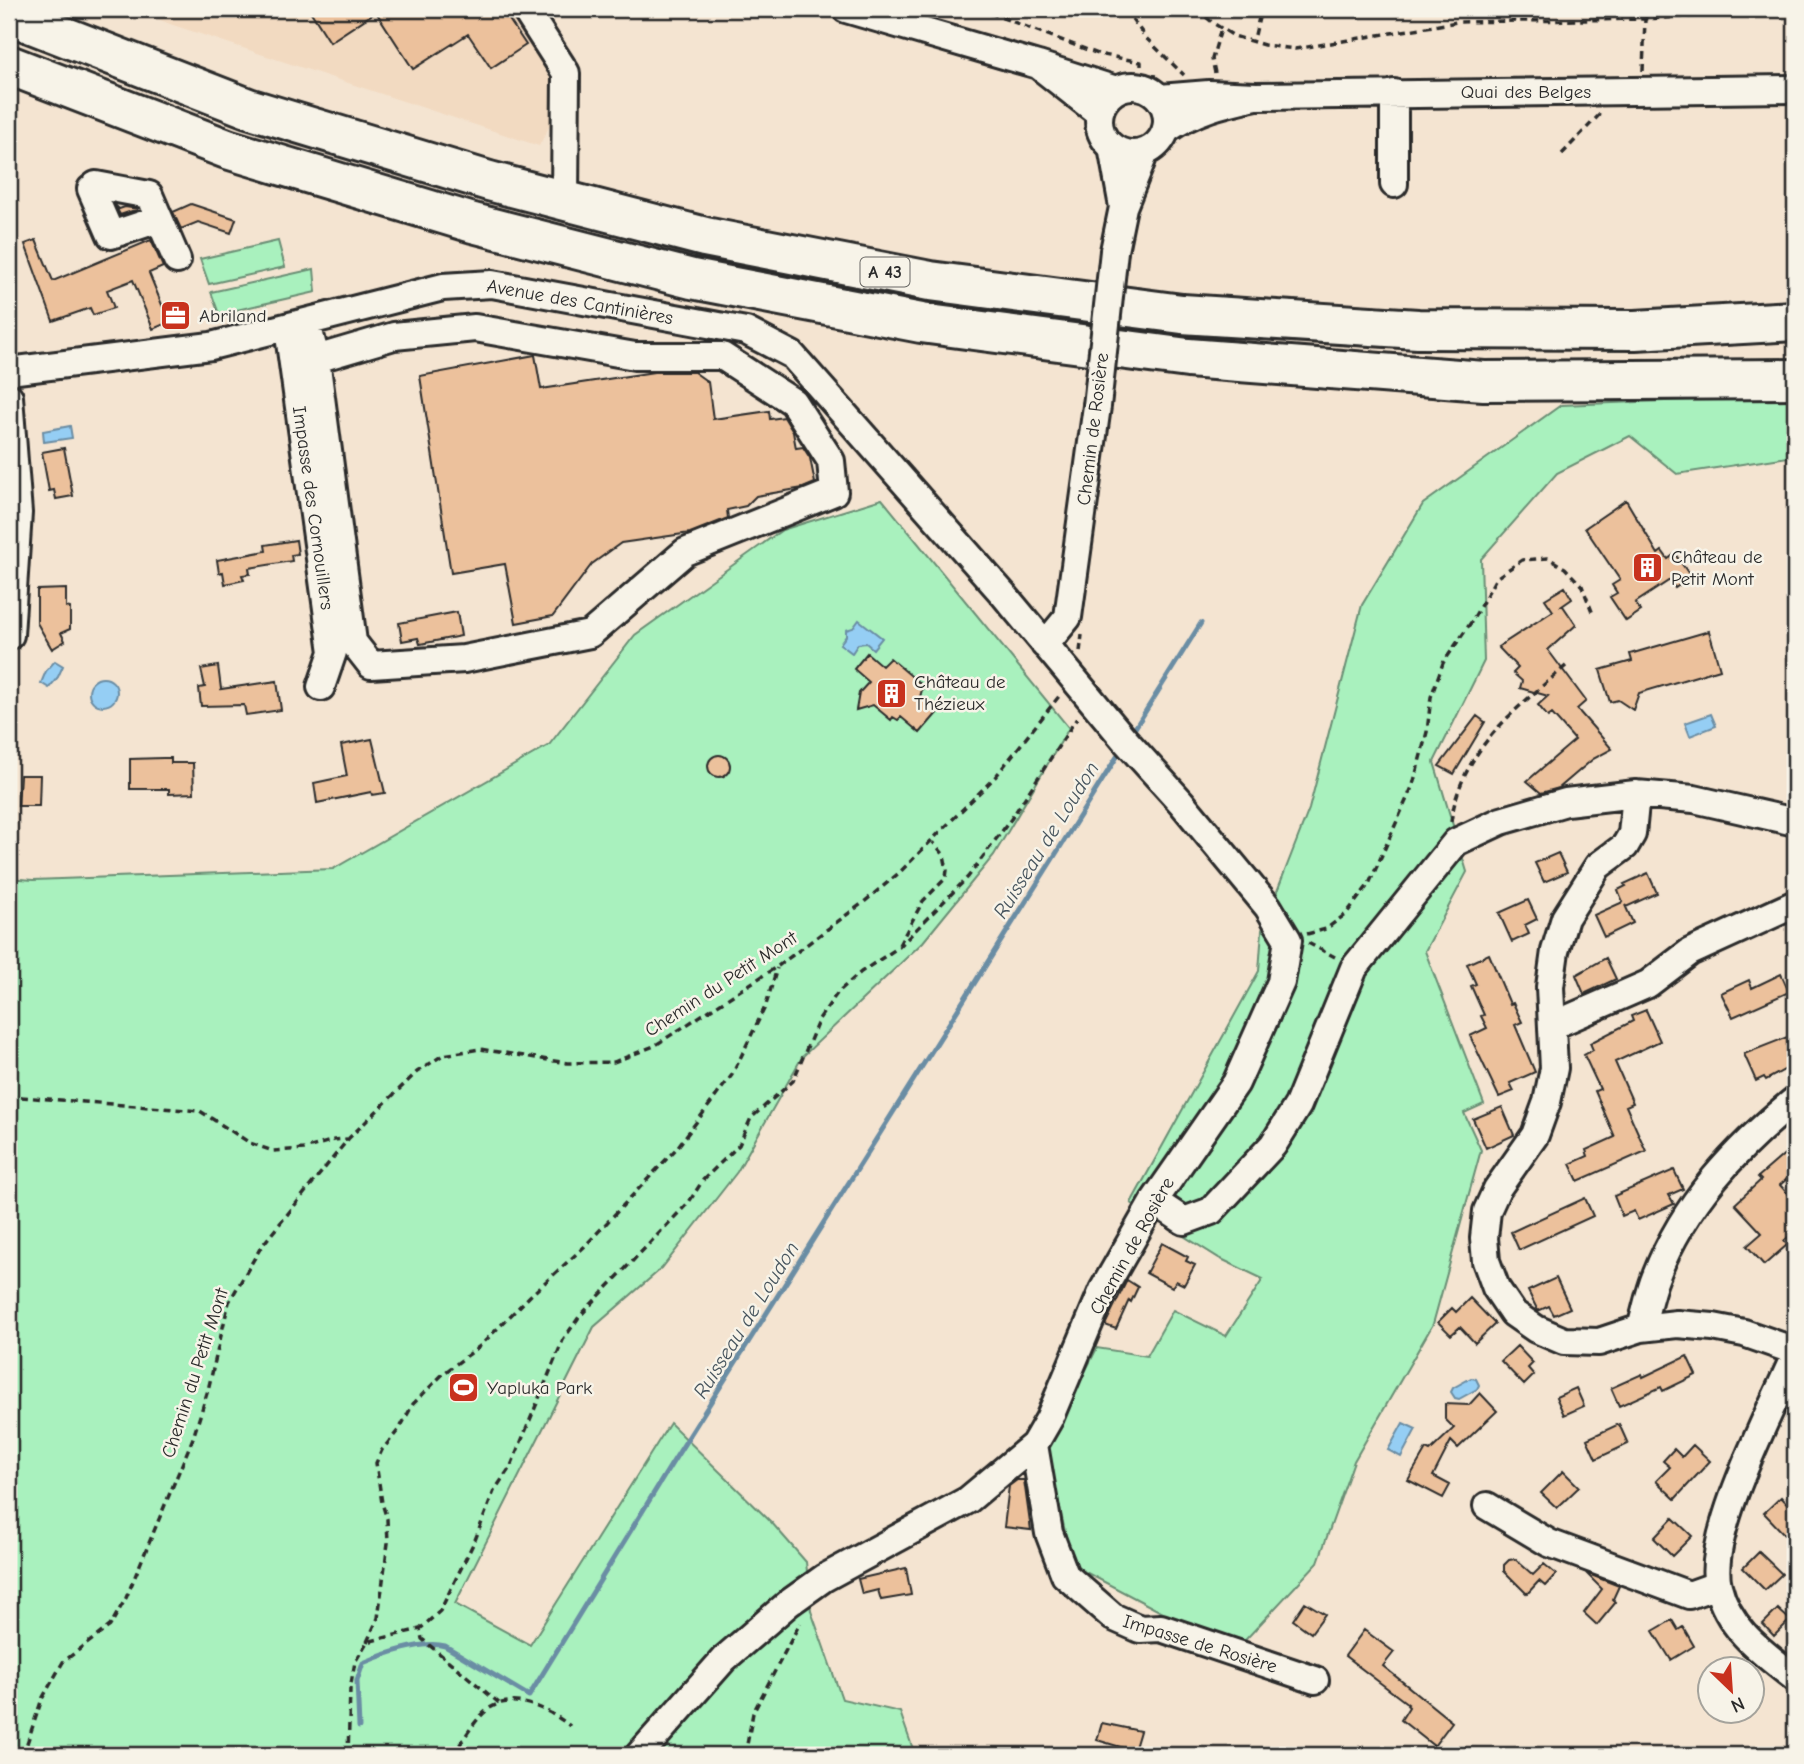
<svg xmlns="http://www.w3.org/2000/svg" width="1804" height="1764" viewBox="0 0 1804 1764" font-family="'Comic Neue',sans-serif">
  <rect width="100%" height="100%" fill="#f4e4d1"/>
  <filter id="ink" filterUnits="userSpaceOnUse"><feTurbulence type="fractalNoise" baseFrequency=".0143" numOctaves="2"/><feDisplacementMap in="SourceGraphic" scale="14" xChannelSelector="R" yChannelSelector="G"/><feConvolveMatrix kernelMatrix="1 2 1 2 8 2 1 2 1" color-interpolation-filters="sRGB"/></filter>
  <g filter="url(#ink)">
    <path fill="#f2dac1" d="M 134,9 L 531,9 L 577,74 L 539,146 L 170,24 Z"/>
    <path fill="#a9f1be" stroke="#6a8e74" stroke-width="2" d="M 278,241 L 285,267 L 209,284 L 200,259 Z
      M 314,269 L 316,292 L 219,314 L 211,292 Z
      M 1795,396 L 1795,456 L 1677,474 L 1630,436 L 1557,473 L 1481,559 L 1484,661 L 1434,762 L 1467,872 L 1425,951 L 1484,1104 L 1464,1113 L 1481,1150 L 1433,1324 L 1354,1461 L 1318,1562 L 1235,1651 L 1072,1565 L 1047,1447 L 1097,1348 L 1147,1356 L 1173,1310 L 1226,1336 L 1263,1279 L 1219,1258 L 1131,1203 L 1259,971 L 1262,930 L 1309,809 L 1362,605 L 1423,504 L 1561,405 Z
      M 882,499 L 1069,728 L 994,855 L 923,942 L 802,1057 L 737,1172 L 662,1268 L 594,1327 L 455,1604 L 530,1645 L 670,1423 L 772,1523 L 806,1562 L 811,1611 L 842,1699 L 900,1712 L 915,1755 L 9,1755 L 9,878 L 33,880 L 333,869 L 549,745 L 635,635 L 782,530 Z"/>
    <path fill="#95cef4" stroke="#6b8da4" stroke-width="2" d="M 70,426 L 72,438 L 44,442 L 43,431 Z
      M 859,620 L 882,638 L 873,649 L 866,643 L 858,644 L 852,653 L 840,644 L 846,636 L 846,630 L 853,628 Z
      M 55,661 L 63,666 L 58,677 L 49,688 L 41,683 L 46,671 Z
      M89 692a14 14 0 1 1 28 0a14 14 0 1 1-28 0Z
      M 1711,714 L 1716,726 L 1690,736 L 1685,723 Z
      M 1471,1378 L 1476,1379 L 1479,1385 L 1477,1389 L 1459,1399 L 1455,1398 L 1451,1392 L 1453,1388 Z
      M 1403,1423 L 1416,1429 L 1401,1457 L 1388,1450 Z"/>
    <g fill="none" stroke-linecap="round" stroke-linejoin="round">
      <path stroke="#6b8da4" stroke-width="5" d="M 1135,728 L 1201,623
        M 359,1727 L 357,1681 L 363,1663 C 384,1654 423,1640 445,1646 L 529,1696 L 671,1465 L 1120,752"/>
    </g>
    <path fill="#ecc19c" stroke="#2b2b2b" stroke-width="2" d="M 309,9 L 502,9 L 526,45 L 491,68 L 468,34 L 413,69 L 376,12 L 330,42 Z
      M 191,204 L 236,219 L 231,233 L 198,222 L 181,229 L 173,212 Z
      M 115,205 L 119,209 L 125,207 L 138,209 L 120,215 Z
      M 36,240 L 53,281 L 151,240 L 163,267 L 149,273 L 169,322 L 153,329 L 133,280 L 107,290 L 114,308 L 93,315 L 90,308 L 53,321 L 25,244 Z
      M 535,355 L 541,389 L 654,372 L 694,372 L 708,382 L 713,419 L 769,411 L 770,419 L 784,417 L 793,432 L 796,448 L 803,447 L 810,458 L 815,483 L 803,488 L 756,496 L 746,506 L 727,510 L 728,518 L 690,533 L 621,543 L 592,564 L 553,616 L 516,623 L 505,564 L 451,573 L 420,376 Z
      M 64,448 L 73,496 L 56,499 L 54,490 L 49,491 L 42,452 Z
      M 1626,500 L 1658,554 L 1662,551 L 1668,559 L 1675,554 L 1691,577 L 1675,588 L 1670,580 L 1635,603 L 1641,611 L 1626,621 L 1610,597 L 1617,593 L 1612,585 L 1620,580 L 1585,528 Z
      M 296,540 L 298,554 L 291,555 L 292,561 L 249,568 L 250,574 L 242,575 L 244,580 L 225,584 L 223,572 L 219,573 L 217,560 L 266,551 L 265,545 Z
      M 1565,587 L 1572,599 L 1562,606 L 1563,606 L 1576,625 L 1548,650 L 1586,701 L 1577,709 L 1612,749 L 1593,759 L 1559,788 L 1541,793 L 1527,781 L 1575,740 L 1552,714 L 1548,717 L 1538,705 L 1548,696 L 1520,688 L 1522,681 L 1513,673 L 1518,668 L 1498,647 L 1553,611 L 1545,599 Z
      M 66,589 L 66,607 L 70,608 L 70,629 L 61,633 L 65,641 L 52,649 L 37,623 L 37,590 Z
      M 457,612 L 461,636 L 420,644 L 418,638 L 402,641 L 399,623 Z
      M 1709,631 L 1720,669 L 1639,693 L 1633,710 L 1618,700 L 1610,702 L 1600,670 L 1632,661 L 1630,654 Z
      M 867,653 L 882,666 L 890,658 L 923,686 L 920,697 L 938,712 L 920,733 L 901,717 L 898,720 L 893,717 L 891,720 L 873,705 L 856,710 L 859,693 L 869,682 L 854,669 Z
      M 218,666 L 221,689 L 277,681 L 281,710 L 246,715 L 244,705 L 201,706 L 199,688 L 205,687 L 201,669 Z
      M 1477,716 L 1485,722 L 1454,774 L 1439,766 Z
      M 372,739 L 385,793 L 372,795 L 371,792 L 317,803 L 314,783 L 347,776 L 341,745 Z
      M708 766a11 11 0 1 1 22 0a11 11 0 1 1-22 0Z
      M 163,758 L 171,758 L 171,763 L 193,763 L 194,793 L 169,794 L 169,789 L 130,789 L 130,759 Z
      M 20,775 L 40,775 L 39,806 L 18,806 Z
      M 1558,853 L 1567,872 L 1544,882 L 1535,863 Z
      M 1648,873 L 1657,893 L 1626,907 L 1625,905 L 1633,923 L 1604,937 L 1594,915 L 1623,902 L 1618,890 L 1626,886 L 1624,884 Z
      M 1528,900 L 1537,919 L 1525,925 L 1529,934 L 1512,942 L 1499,913 Z
      M 1489,954 L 1510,1004 L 1513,1003 L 1522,1022 L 1515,1025 L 1535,1072 L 1510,1083 L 1514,1091 L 1499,1097 L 1470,1036 L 1487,1028 L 1481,1016 L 1484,1015 L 1471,986 L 1476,984 L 1467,964 Z
      M 1606,958 L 1616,979 L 1584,994 L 1576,975 Z
      M 1781,974 L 1789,992 L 1733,1017 L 1721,993 L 1749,980 L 1752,988 Z
      M 1646,1010 L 1660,1041 L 1615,1062 L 1633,1103 L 1626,1106 L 1646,1151 L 1578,1181 L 1570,1164 L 1588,1156 L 1586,1150 L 1615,1137 L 1595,1091 L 1600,1089 L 1584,1055 L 1593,1050 L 1590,1043 L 1633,1021 L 1631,1016 Z
      M 1795,1034 L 1795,1064 L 1766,1080 L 1764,1077 L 1756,1081 L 1744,1054 Z
      M 1502,1107 L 1514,1135 L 1486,1148 L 1473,1119 Z
      M 1795,1145 L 1795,1172 L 1780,1185 L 1795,1202 L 1795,1231 L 1784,1241 L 1787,1245 L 1764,1265 L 1747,1246 L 1762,1233 L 1735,1204 L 1761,1180 L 1758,1177 Z
      M 1674,1170 L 1683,1189 L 1669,1195 L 1674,1204 L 1638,1220 L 1634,1211 L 1622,1216 L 1614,1196 Z
      M 1585,1198 L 1593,1216 L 1519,1250 L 1511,1232 Z
      M 1162,1243 L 1188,1257 L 1186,1261 L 1195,1265 L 1184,1285 L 1176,1281 L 1172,1287 L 1146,1273 Z
      M 1556,1278 L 1570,1308 L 1554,1315 L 1549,1306 L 1538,1311 L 1528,1291 Z
      M 1127,1280 L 1138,1287 L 1131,1302 L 1129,1300 L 1116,1329 L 1105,1325 Z
      M 1470,1298 L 1495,1324 L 1475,1343 L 1460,1327 L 1451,1335 L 1438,1322 L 1452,1308 L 1456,1312 Z
      M 1517,1346 L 1533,1363 L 1528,1368 L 1534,1375 L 1524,1385 L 1501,1361 Z
      M 1687,1356 L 1696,1375 L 1663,1391 L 1661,1387 L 1619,1406 L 1611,1388 L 1642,1374 L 1643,1377 Z
      M 1576,1388 L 1584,1406 L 1564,1415 L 1556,1397 Z
      M 1480,1393 L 1497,1411 L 1458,1448 L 1451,1441 L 1433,1476 L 1450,1485 L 1443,1498 L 1408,1480 L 1426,1449 L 1430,1451 L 1454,1428 L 1445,1419 L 1445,1404 L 1469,1405 Z
      M 1619,1424 L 1628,1444 L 1596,1459 L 1587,1439 Z
      M 1693,1445 L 1710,1461 L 1675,1499 L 1656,1481 L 1670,1467 L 1663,1461 L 1674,1449 L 1682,1457 Z
      M 1563,1471 L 1579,1487 L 1557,1508 L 1541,1493 Z
      M 1017,1480 L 1024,1480 L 1031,1530 L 1004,1527 L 1009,1486 Z
      M 1781,1497 L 1795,1512 L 1795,1527 L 1786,1536 L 1764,1513 Z
      M 1673,1518 L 1692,1536 L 1672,1556 L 1654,1538 Z
      M 1759,1552 L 1782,1574 L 1765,1590 L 1743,1568 Z
      M 1515,1559 L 1533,1575 L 1544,1564 L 1556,1574 L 1545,1586 L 1539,1581 L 1527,1594 L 1504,1571 L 1504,1565 L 1509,1560 Z
      M 906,1568 L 911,1595 L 881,1600 L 878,1590 L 862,1594 L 858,1579 Z
      M 1586,1573 L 1619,1586 L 1613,1599 L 1616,1602 L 1597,1625 L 1584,1613 L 1602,1589 Z
      M 1305,1602 L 1325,1614 L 1311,1633 L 1293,1620 Z
      M 1778,1609 L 1790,1620 L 1774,1636 L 1763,1624 Z
      M 1672,1620 L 1678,1630 L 1683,1627 L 1694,1646 L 1671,1660 L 1653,1631 Z
      M 1364,1630 L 1394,1652 L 1383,1666 L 1452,1722 L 1434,1746 L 1401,1720 L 1409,1707 L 1407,1705 L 1408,1704 L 1345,1656 Z
      M 1102,1723 L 1140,1731 L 1134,1751 L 1097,1740 Z"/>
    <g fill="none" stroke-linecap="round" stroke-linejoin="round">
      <defs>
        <path id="minor" d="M 525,9 L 566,73 L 565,201
          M 846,9 L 1038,65
          M1099 120a34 34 0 1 1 68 0a34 34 0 1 1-68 0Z
          M 1394,93 L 1394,184
          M 1256,96 L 1795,89
          M 1160,98 L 1209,94 L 1256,96 C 1223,103 1194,110 1166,130
          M 1099,113 L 1038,65 L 1116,90
          M 1112,147 L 1123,207 L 1145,152
          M 159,219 L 111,235 L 91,189 L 96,185 L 149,195 L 177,260
          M 1114,251 L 1123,207
          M 307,323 L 316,359 L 394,336 L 475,328 L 635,356 L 722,356 L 793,402 L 831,461 L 834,492 L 685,552 L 590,634 L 464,659 L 371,665 L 353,642 L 316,359
          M 288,328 L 333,652 L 321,687
          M 9,371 L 211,346 L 443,287 L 492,284 L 746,331 L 792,355 L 1004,595 L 1124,739 L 1181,802 L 1268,907 L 1288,940 L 1281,982 L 1236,1083 L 1154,1201 L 1103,1290 L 1049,1419 L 1034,1445 L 968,1500 L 824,1578 L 789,1603 L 724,1659 L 639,1755
          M 9,397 L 18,513 L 10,635
          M 1045,645 L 1068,617 L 1097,406
          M 1636,794 L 1632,834 L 1625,846 L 1598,866 L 1565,918 L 1555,951 L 1550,987 L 1554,1068 L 1547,1102 L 1535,1135 L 1497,1189 L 1487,1211 L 1484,1238 L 1486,1261 L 1496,1288 L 1513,1313 L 1536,1329 L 1564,1341 L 1599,1342 L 1641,1328 L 1677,1324 L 1713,1327 L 1744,1333 L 1795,1351
          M 1554,1025 L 1648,984 L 1690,952 L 1795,904
          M 1154,1201 L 1184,1221 L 1211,1211 L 1273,1145 L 1298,1105 L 1354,968 L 1456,842 L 1501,821 L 1566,802 L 1636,794 L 1694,799 L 1795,822
          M 1641,1328 C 1646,1311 1649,1293 1656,1276 C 1684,1203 1736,1148 1795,1100
          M 1795,1355 C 1773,1407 1705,1534 1718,1586 C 1728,1629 1763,1653 1795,1678
          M 1034,1445 L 1049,1533 L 1065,1575 L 1113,1617 L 1140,1629 L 1161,1628 L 1315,1680
          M 1487,1506 L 1549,1543 L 1689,1595 L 1717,1585"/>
        <path id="highway" d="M 9,15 L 248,108 L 489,181 L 705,237 L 930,281 L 1182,314 L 1418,329 L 1635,330 L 1795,321
          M 9,65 L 227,149 L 473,223 L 692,279 L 921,323 L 1188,358 L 1484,381 L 1795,379"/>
      </defs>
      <use href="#minor" stroke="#2b2b2b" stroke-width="32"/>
      <use href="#highway" stroke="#2b2b2b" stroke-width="44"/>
      <path stroke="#2b2b2b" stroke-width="3.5" stroke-dasharray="7 5" stroke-linecap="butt" d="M 979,9 L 1098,54 L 1141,62 L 1141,74 L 1157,76
        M 1125,9 L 1146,38 L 1184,75
        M 1197,9 L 1213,23 L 1234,36 L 1264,45 L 1295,49 L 1457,22 L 1645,19 L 1795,11
        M 1255,35 L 1261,9
        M 1643,71 L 1645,19 L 1654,9
        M 1215,73 L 1212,59 L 1221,29
        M 1562,154 L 1601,113
        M 1080,652 L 1082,635
        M 1451,822 C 1461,749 1515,710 1567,665
        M 1307,934 L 1326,929 L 1346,914 L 1369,884 L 1413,785 L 1427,732 L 1431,697 L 1443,663 L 1472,621 L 1496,578 L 1522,560 L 1548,558 L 1565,568 L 1582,586 L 1593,614
        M 1308,943 L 1335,957
        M 899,945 L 923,901 L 946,878 L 947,870 L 944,855 L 933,842
        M 9,1096 L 200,1111 L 250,1143 L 273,1151 L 304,1149 L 334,1140 L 347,1139
        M 367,1642 L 378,1618 L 388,1543 L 387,1519 L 382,1503 L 376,1463 L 382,1450 L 400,1428 L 413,1404 L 443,1374 L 480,1346 L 530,1296 L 584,1247 L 676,1149 L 732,1075 L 766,1005 L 777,968
        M 499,1703 L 422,1639 L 420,1629 L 440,1611 L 475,1540 L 494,1491 L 511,1466 L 563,1340 L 579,1317 L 689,1202 L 703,1180 L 739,1145 L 751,1118 L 793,1081 L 819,1019 L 838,992 L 861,972 L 899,947 L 968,877 L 1011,819 L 1077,718
        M 23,1755 L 42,1699 L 63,1662 L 110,1626 L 126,1598 L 193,1438 L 208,1390 L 229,1302 L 261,1247 L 349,1138 L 417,1072 L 443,1055 L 480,1049 L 567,1063 L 614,1062 L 654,1046 L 778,966 L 864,902 L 899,873 L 996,776 L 1060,695
        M 348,1755 L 350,1689 L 355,1662 L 367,1642 L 420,1629
        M 453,1755 C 463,1741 472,1723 486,1711 C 510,1690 549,1709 570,1726
        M 745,1755 L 753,1713 L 800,1623"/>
      <use href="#minor" stroke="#f7f3e8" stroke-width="26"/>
      <use href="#highway" stroke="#f7f3e8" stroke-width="38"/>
      <defs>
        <path id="minor-bridge" d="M 1097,406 L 1114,251"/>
      </defs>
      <use href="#minor-bridge" stroke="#2b2b2b" stroke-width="32" stroke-linecap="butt"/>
      <use href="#minor-bridge" stroke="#f7f3e8" stroke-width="26"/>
    </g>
  </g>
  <defs>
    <symbol id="office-square" viewBox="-11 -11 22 22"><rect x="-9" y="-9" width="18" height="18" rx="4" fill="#c8321e" stroke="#f7f3e8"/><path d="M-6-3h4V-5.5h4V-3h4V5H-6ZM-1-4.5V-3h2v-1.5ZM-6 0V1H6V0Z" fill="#fff"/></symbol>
    <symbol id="building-square" viewBox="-11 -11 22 22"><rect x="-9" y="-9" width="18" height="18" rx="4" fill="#c8321e" stroke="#f7f3e8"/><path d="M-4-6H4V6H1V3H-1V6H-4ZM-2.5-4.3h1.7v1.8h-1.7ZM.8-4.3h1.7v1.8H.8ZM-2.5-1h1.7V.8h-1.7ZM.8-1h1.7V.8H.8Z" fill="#fff"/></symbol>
    <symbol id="stadium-square" viewBox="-11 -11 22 22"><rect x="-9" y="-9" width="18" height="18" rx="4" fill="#c8321e" stroke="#f7f3e8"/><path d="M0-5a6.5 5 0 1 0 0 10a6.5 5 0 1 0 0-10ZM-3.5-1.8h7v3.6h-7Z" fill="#fff"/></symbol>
  </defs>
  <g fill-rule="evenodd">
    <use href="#office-square" x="158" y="298" width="35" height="35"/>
    <use href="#building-square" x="1630" y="550" width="35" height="35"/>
    <use href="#building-square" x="874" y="676" width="35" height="35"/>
    <use href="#stadium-square" x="446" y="1370" width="35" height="35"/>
  </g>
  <g text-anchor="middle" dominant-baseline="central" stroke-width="5" stroke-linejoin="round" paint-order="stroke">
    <rect fill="#f7f3e8" stroke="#686764" stroke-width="2" x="860.5" y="257.5" width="49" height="29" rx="5"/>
    <g font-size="18" font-weight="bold" fill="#2b2b2b">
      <text x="885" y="272">A 43</text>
    </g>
    <g font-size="19" fill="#2b2b2b" stroke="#f7f3e8">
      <text x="1526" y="92">Quai des Belges</text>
      <text transform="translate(580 302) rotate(10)">Avenue des Cantinières</text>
      <text transform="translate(1093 429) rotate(-83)">Chemin de Rosière</text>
      <text transform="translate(313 508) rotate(82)">Impasse des Cornouillers</text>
      <text transform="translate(721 984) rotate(-33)">Chemin du Petit Mont</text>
      <text transform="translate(1132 1246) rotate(-61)">Chemin de Rosière</text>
      <text transform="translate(195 1373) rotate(-72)">Chemin du Petit Mont</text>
      <text transform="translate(1200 1644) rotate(17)">Impasse de Rosière</text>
    </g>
    <g font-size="19" fill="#2b2b2b" stroke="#f7f3e8" text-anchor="start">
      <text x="199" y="316">Abriland</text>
      <text x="1671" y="557">Château de<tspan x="1671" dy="22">Petit Mont</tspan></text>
      <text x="914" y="682">Château de<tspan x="914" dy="22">Thézieux</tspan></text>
      <text x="487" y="1388">Yapluka Park</text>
    </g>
    <g font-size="21" font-style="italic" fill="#46545d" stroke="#f7f3e8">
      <text transform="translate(1046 840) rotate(-58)">Ruisseau de Loudon</text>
      <text transform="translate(746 1320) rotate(-58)">Ruisseau de Loudon</text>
    </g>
  </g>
  <rect width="1804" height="1764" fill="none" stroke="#f7f3e8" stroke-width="35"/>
  <rect x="18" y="18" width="1769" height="1729" fill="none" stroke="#2b2b2b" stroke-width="2.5" filter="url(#ink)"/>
  <g transform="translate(1731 1690) rotate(155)"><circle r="33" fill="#f7f3e8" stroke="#a5a39c" stroke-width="2"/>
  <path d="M0-5L12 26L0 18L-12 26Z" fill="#c8321e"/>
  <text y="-10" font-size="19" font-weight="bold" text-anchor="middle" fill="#2b2b2b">N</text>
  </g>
</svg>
